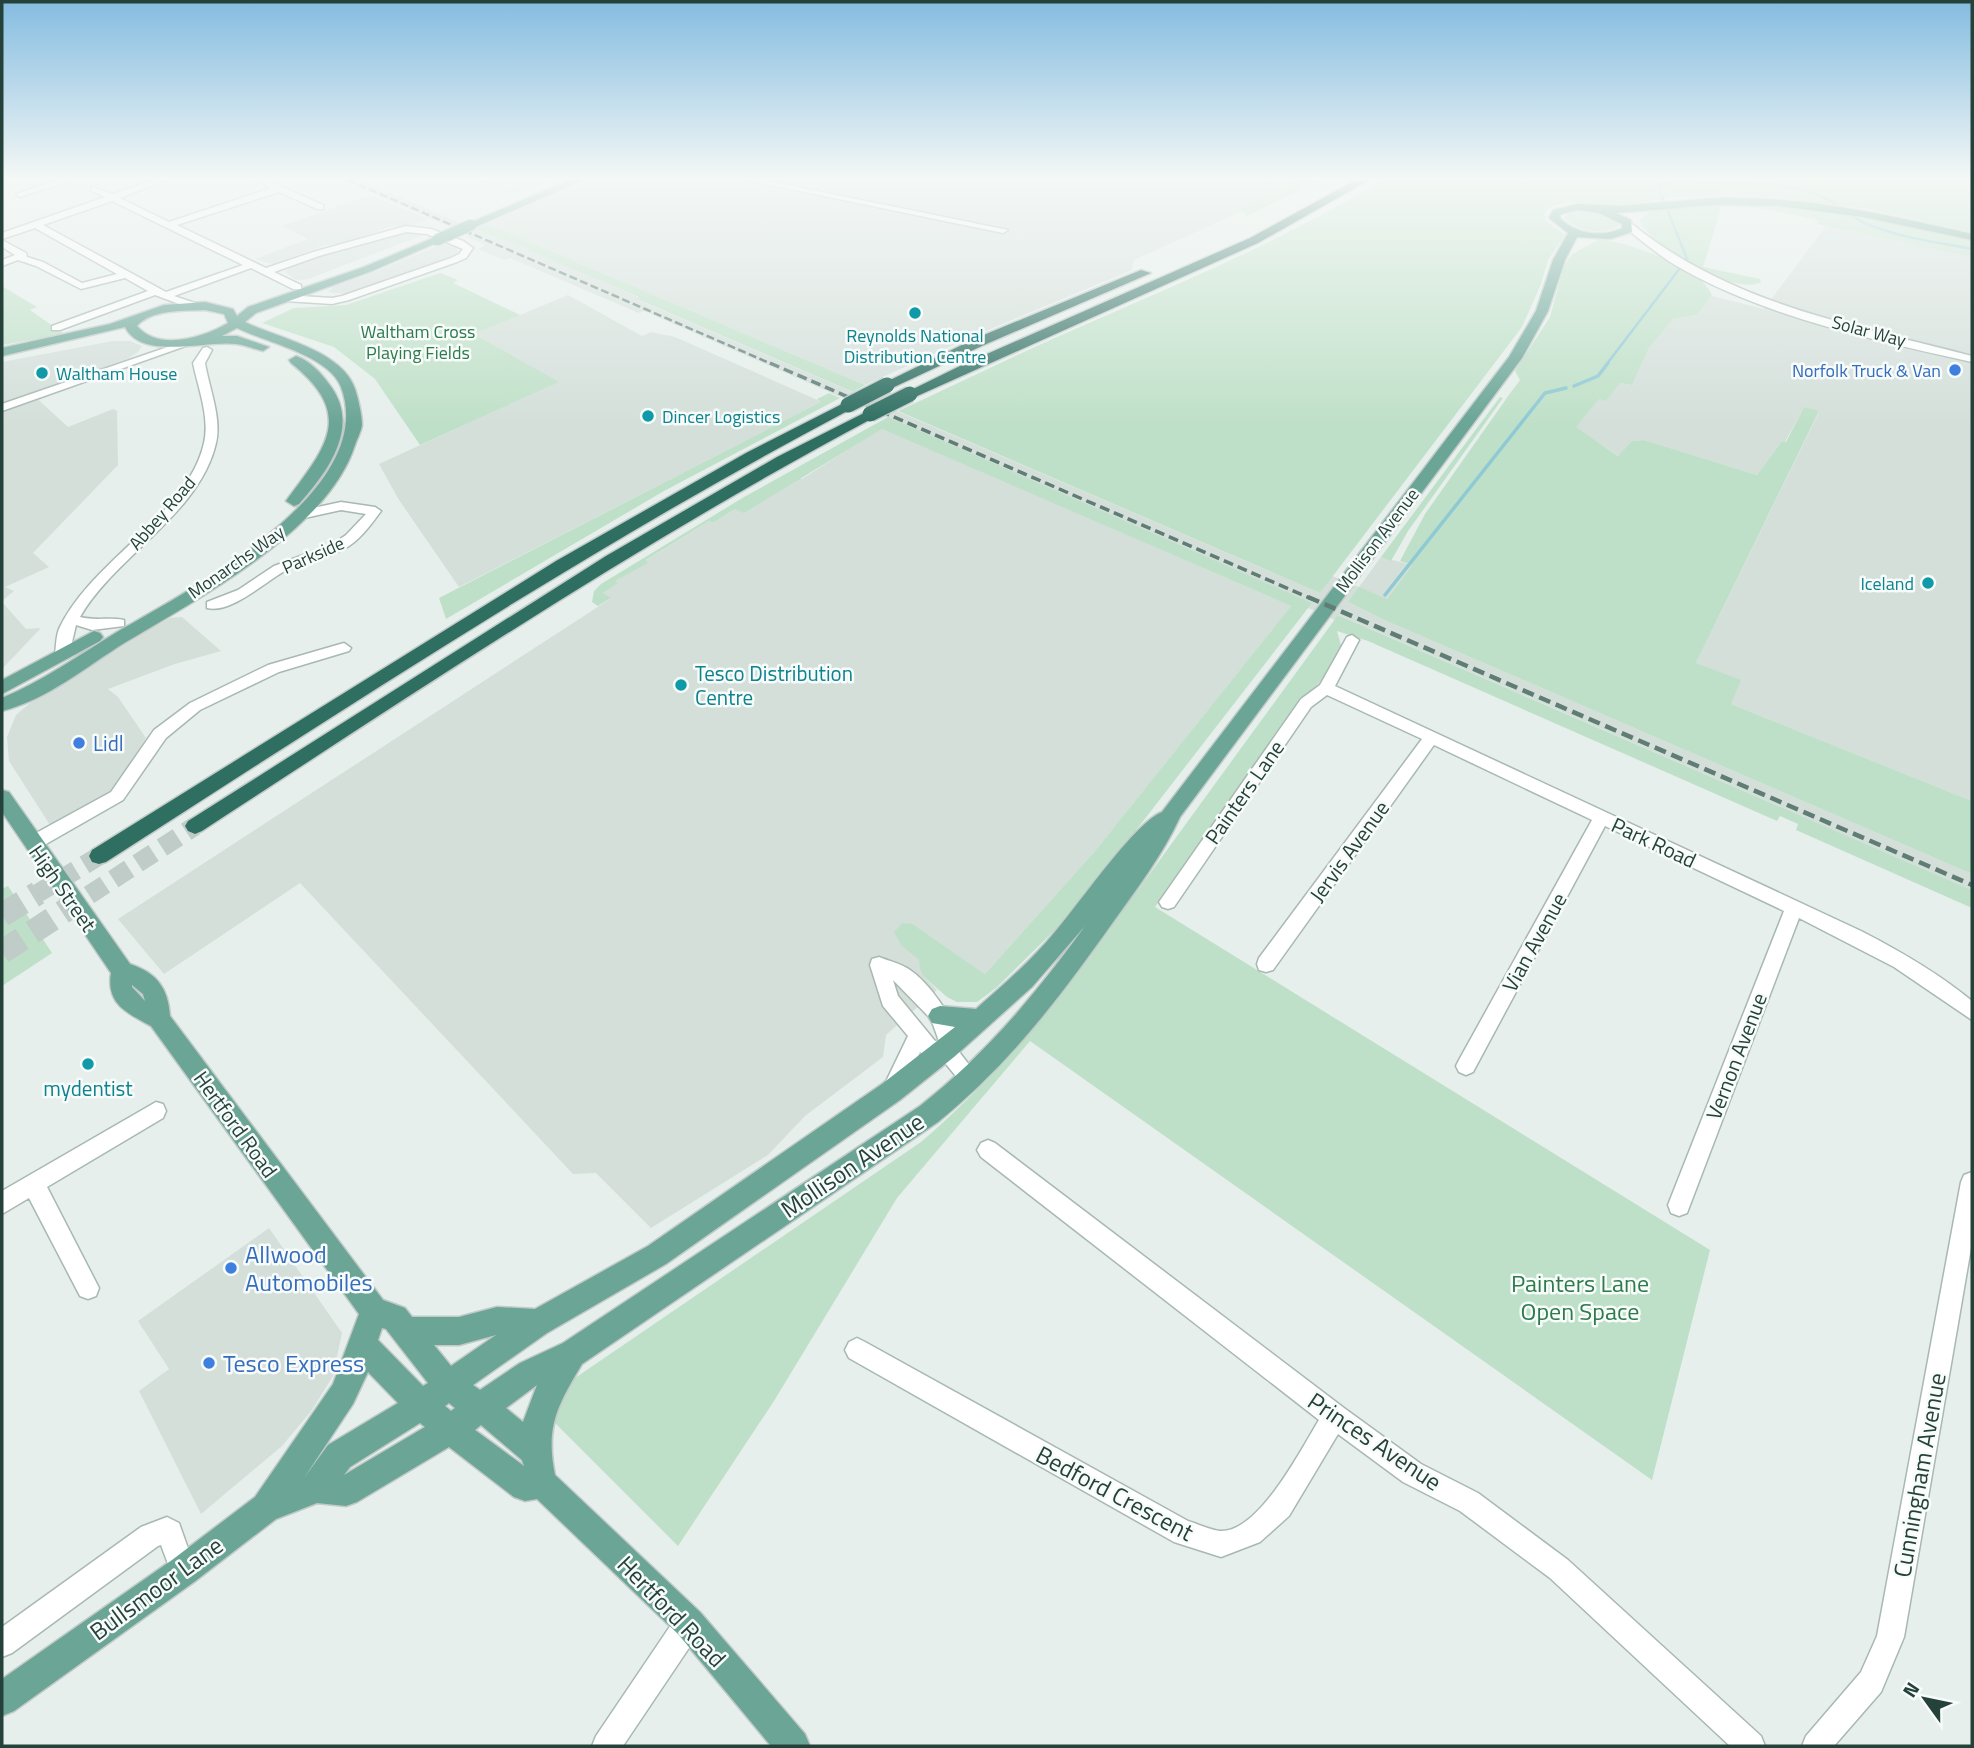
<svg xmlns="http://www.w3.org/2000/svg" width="1974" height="1748" viewBox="0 0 1974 1748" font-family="'Titillium Web',sans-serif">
  <rect width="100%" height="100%" fill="#e6efeb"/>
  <path fill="#d4dfda" d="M 343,180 L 360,180 L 481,232 L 484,230 L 522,247 L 532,248 L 529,249 L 640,298 L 638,300 L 1320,593 L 1332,576 L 1359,587 L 1381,557 L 1412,565 L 1387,599 L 1348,602 L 1382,619 L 1972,874 L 1972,890 L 1339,615 L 1335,620 L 1308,608 L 1311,603 L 651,314 L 644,311 L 639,313 L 510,258 L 504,260 L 478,249 L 485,245 L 466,236 L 468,235 Z
    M 479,180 L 539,181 L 550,180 L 514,194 Z
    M 587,180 L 733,181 L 1311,180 L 1134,260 L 1132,270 L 964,340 L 865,385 L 487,224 Z
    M 370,195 L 428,219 L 413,225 L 389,227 L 342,244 L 325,245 L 273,264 L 255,259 L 308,239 L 282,226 Z
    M 1826,226 L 1972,257 L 1972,801 L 1731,704 L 1696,663 L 1819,412 L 1804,407 L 1785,442 L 1781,442 L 1757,475 L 1644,440 L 1632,441 L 1619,456 L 1575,427 L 1599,398 L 1606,400 L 1620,383 L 1632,385 L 1649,348 L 1673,319 L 1697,315 L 1712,296 L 1764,309 Z
    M 407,233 L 423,235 L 308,279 L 296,280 L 285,272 L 289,267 L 315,258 Z
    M 442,244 L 457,247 L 457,254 L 345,294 L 328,292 L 334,286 L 365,276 Z
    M 568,295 L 642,336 L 651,332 L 675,337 L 822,402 L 459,587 L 399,500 L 379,464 L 558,382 L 474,334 Z
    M 113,341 L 130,341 L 142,346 L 137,353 L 127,359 L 32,394 L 68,427 L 113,409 L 117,411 L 118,465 L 33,553 L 49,567 L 5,587 L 14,591 L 2,601 L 2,362 Z
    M 882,428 L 1291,606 L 1095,851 L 985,974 L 913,924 L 901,945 L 910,950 L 919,960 L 924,977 L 937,990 L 886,1035 L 883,1057 L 805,1116 L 768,1155 L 651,1228 L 596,1173 L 573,1174 L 300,883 L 164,974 L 118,919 L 610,599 L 603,593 L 617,583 L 614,581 L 648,562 L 645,561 L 709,521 L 713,523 L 735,509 L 799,478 L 802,479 Z
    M 2,602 L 26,629 L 41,628 L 2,669 Z
    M 182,617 L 221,651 L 175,664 L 108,689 L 118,697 L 146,738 L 112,791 L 50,825 L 9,761 L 7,737 L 16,715 L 30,703 L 149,630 L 170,618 Z
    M 269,1228 L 342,1333 L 333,1376 L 312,1410 L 282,1446 L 201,1514 L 139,1391 L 169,1369 L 138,1321 Z"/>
  <path fill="#bfe0c8" d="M 1300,180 L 1320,180 L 1247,216 L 1239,208 Z
    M 1382,180 L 1972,180 L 1972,232 L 1868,209 L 1775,197 L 1736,195 L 1675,197 L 1629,204 L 1569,202 L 1552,206 L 1544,213 L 1545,220 L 1565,235 L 1548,260 L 1541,284 L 1522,327 L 1320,593 L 898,411 C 951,387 1003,361 1057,337 C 1167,288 1279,244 1382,180 Z
    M 1768,204 L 1874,218 L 1972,240 L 1972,257 L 1817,224 L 1818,220 L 1772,210 L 1722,205 L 1703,267 L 1760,279 L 1761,282 C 1736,297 1650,246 1640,221 C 1653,197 1742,204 1768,204 Z
    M 1575,210 L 1601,212 L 1619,222 L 1620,225 C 1605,236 1575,232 1564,217 Z
    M 487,224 L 865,385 L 853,392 L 637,299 L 639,297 L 528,250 L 531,248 L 522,247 L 474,229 Z
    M 1598,240 C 1623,239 1706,270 1712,296 L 1697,315 L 1673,319 L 1649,348 L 1632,385 L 1620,383 L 1606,401 L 1599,399 L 1576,427 L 1618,456 L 1632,441 L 1644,440 L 1757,475 L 1781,442 L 1786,442 L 1804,407 L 1819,411 L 1696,663 L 1741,680 L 1731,704 L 1972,801 L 1972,874 L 1382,619 L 1348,602 L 1359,587 L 1387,599 L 1412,565 L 1400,561 L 1425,514 L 1511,392 L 1520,380 L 1515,371 L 1550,317 L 1564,266 L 1572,254 Z
    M 440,273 L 458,280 L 453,283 L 520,315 L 474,334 L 559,382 L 420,445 L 375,379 L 334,347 L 262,323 L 294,308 L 346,305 Z
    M 2,286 L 37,307 L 30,310 L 64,334 L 2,345 Z
    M 829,393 L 840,398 L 664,491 L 446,619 L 439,598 L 821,402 L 817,399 Z
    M 1500,397 L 1503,398 L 1408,531 L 1391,561 L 1381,557 Z
    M 888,417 L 1312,603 L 1072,913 L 996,988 L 977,1002 L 957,1002 L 947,997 L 924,977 L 920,969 L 919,960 L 901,945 L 894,932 L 902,923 L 913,924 L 985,974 L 1095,851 L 1291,606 L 882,429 L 744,513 L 735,509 L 713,523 L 709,521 L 646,560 L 648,563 L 615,581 L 618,583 L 603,593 L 611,598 L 598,606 L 592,602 L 594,591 L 601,584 L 744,497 Z
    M 1338,615 L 1972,890 L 1972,908 L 1796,830 L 1798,824 L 1780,816 L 1777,821 L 1368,641 L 1337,631 L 1342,649 C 1332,667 1322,682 1307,695 L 1155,907 L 1710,1250 L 1652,1480 L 1030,1041 L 897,1198 L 774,1401 L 678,1546 L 554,1422 L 572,1380 L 921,1142 C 1011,1065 1081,967 1151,872 C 1213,786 1276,701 1338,615 Z
    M 8,886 L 52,953 L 2,986 L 2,889 Z"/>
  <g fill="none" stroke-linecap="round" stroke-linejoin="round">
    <path stroke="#8ec9d4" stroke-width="2.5" d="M 1672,180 C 1718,187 1766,179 1811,192 C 1833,198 1847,216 1867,224 C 1900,238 1937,242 1972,249
      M 1606,365 L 1687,259 L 1658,186 L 1675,181"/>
    <path stroke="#8ec9d4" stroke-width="3.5" d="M 1574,386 L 1598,376 L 1608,363
      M 1385,595 L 1545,393 L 1566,388"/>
    <path stroke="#bfccc8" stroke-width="19" stroke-dasharray="19 10" stroke-linecap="butt" d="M 35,895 L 99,856
      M 89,895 L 195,826"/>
    <path stroke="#bfccc8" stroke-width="24" stroke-dasharray="24 12" stroke-linecap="butt" d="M 2,915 L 38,893
      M 2,952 L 92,893"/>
    <defs>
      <path id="street" d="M 58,180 L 72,180 L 20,197 L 16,194 Z
        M 154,180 L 166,180 L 120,198 L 169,222 L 271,188 L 256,180 L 267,180 L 323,205 L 323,209 L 317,209 L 279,192 L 177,225 L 266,268 L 313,252 L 406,226 L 431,229 L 463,241 L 473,248 L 466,258 L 457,262 L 349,300 L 332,304 L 285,301 L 280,298 L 285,295 L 332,298 L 342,296 L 451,258 L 459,254 L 463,249 L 427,234 L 406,232 L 319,256 L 274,272 L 301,285 L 301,289 L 293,289 L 251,268 L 174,296 L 198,304 L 198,308 L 190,308 L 155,295 L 60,330 L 52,330 L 52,326 L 148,291 L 125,278 L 81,289 L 36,266 L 18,260 L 2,266 L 2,260 L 15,255 L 2,247 L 2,240 L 26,253 L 27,257 L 43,262 L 82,283 L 117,274 L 35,228 L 2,239 L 2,233 L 105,197 L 92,191 L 92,187 L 113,194 ZM 112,201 L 243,265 L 166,292 L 43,225 Z
        M 746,180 L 763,180 L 1008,230 L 1003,233 Z
        M 1626,224 L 1632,224 C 1732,305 1851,324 1972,356 L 1972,362 C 1877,341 1767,317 1682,269 C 1662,258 1644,243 1626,228 Z
        M 185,341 L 194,343 L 2,411 L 2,404 Z
        M 207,347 L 212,350 L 205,363 C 209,388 222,418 216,443 C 200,514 115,556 80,617 C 95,621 109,617 124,620 L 124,626 L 92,630 L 76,625 L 69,655 L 62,660 L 57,658 L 55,655 C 56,647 56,636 59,629 C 91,560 188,515 204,443 C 210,417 198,388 193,363 L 203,348 Z
        M 341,502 L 375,507 L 381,511 C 371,525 359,541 344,549 C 325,560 302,562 283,572 C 264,583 230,614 207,608 L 207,602 L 238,590 L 274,566 L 333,544 L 346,535 L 366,514 L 341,510 L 300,519 L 294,515 L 295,512 Z
        M 1352,635 L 1359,640 L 1335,686 L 1861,931 C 1900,951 1938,973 1972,1001 L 1972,1020 L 1894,967 L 1799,918 L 1687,1213 L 1679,1216 L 1671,1213 L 1668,1205 L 1784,911 L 1605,826 L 1473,1072 L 1466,1075 L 1459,1072 L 1456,1066 L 1459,1060 L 1592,820 L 1434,745 L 1273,970 L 1266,972 L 1259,970 L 1257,964 L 1259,958 L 1422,739 L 1327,695 L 1311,707 L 1174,907 L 1168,909 L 1162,907 L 1159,902 L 1301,699 L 1320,685 L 1347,637 Z
        M 344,643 L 351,648 L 349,651 L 279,672 L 200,710 L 166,738 L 123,800 L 39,848 L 27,848 L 24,843 L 27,838 L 111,792 L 154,730 L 190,703 L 268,665 Z
        M 879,957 C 889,961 902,964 910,970 C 931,984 950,1016 960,1037 L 956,1048 L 981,1080 L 978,1086 L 971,1089 L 964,1086 L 941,1058 L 930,1058 L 920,1052 L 898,1099 L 891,1101 L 884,1099 L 881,1092 L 908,1036 L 883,1006 L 870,965 L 872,959 ZM 893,980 L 931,1019 L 939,1041 L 935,1041 L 898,996 Z
        M 156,1102 L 163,1104 L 166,1111 L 163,1118 L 47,1187 L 99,1288 L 96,1296 L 88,1299 L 80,1296 L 29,1198 L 2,1214 L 2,1191 Z
        M 988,1140 L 995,1143 L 1344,1408 L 1421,1464 L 1478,1493 L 1568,1560 L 1761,1736 L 1765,1746 L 1730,1746 L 1550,1578 L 1460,1511 L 1403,1482 L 1338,1434 L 1289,1516 L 1260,1542 L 1221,1557 L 1174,1542 L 849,1358 L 845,1350 L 849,1342 L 857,1338 L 865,1342 L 1188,1521 C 1198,1524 1210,1530 1220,1531 C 1259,1533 1301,1449 1319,1420 L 981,1157 L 977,1150 L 981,1143 Z
        M 1972,1172 L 1972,1242 L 1904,1637 L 1881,1692 L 1834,1746 L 1802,1746 L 1806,1736 L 1861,1672 L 1877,1636 L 1961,1182 L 1964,1175 Z
        M 167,1517 L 179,1523 L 196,1571 L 192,1580 L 183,1584 L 174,1580 L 161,1545 L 158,1546 L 12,1653 L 2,1657 L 2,1627 L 141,1527 Z
        M 689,1609 L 699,1613 L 703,1623 L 699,1633 L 623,1746 L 592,1746 L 596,1736 L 679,1613 Z"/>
      <path id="primary" d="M 569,180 L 583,180 L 475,227 L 465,225 Z
        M 1714,198 C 1801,195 1887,215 1972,234 L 1972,240 L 1863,217 L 1779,206 L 1714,205 L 1616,213 L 1631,220 L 1632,232 L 1610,239 L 1577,237 L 1565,260 L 1548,311 L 1522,358 L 1180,817 C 1162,856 1136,890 1111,925 C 1057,1001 1011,1062 938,1122 L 582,1364 C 558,1405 545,1426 555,1475 L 700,1612 L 805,1734 L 810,1746 L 771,1746 L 678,1634 L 537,1499 L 525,1501 L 514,1497 L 449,1447 L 357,1502 L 346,1506 L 317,1503 L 276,1519 L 194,1582 L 14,1711 L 2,1716 L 2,1679 L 172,1560 L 255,1497 L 333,1384 L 359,1314 L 151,1026 C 127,1013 106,1004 111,973 L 2,812 L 2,790 L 9,792 L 130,964 C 157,973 168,988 170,1016 L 383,1300 L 405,1308 L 412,1317 L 459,1317 L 497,1307 L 535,1309 L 648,1246 L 882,1084 L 955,1027 L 932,1023 L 928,1016 L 932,1009 L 940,1006 L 976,1009 C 1003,985 1031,961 1054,933 C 1077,907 1135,822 1162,812 L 1509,357 L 1536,311 L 1553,260 L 1568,233 L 1549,218 L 1553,210 L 1578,204 L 1621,206 ZM 1578,210 L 1599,213 L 1622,224 L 1622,228 C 1602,238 1575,234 1560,218 L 1561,214 ZM 1085,926 C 1035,995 987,1053 920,1106 L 563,1343 L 520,1363 L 480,1390 L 473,1385 L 547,1333 L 666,1264 L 900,1100 L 954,1057 L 1032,987 ZM 132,985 L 143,994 L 145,1001 L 132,987 ZM 382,1328 L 386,1329 L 428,1383 L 423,1386 L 378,1340 ZM 496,1335 L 451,1366 L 434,1345 L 459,1345 ZM 368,1372 L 398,1403 L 328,1445 L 304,1478 L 353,1404 ZM 537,1385 L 523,1422 L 506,1408 ZM 449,1403 L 455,1408 L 451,1411 L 445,1406 ZM 420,1423 L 425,1427 L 344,1475 L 350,1467 ZM 481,1425 L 522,1460 L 524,1466 L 475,1430 Z
        M 433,238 L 443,240 L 372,271 L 256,313 L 245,322 C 277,338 342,350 355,389 C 358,398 362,415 362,425 C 361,432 357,439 355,445 C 328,530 199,598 126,642 C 87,666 47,700 2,711 L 2,698 C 43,681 79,655 117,632 C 188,591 380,491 341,387 C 329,355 265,342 237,328 L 222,336 L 237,336 L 269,347 L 263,351 C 254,349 245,345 236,344 C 206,340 142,361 125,327 L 2,356 L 2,348 L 110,324 L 164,305 L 205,302 L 233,309 L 237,316 L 248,307 L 364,267 ZM 205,310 L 224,314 L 228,323 C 204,337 159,352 137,326 C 151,309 185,311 205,310 Z
        M 296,356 C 309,360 321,373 329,384 C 362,426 328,471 299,504 L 294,506 L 286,501 C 326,447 356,415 291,363 L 289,360 Z
        M 94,631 L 100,633 L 103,637 L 100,641 L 2,694 L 2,680 Z"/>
      <path id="highway" d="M 1356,180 L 1369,180 L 1258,243 L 915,397 L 910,398 L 903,394 L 962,365 L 1250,238 Z
        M 1141,270 L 1151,273 L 984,345 L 892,388 L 882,388 L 880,385 L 974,339 Z
        M 848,401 L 853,402 L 853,408 C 595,544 352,704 106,862 L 99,864 L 92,862 L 89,856 L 92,850 L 556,561 L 746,453 Z
        M 870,410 L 877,414 L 875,417 C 642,541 423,687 202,831 L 195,834 L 188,831 L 185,826 L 188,821 L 606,556 L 777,457 Z"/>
    </defs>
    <use href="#street" stroke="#a8b8b2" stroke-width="3"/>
    <use href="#primary" stroke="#c2cac8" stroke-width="3"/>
    <use href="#highway" stroke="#c2cac8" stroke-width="3"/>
    <use href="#street" fill="#fff" fill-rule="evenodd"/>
    <use href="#primary" fill="#6aa596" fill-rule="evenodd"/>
    <use href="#highway" fill="#2f6f62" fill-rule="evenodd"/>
    <path stroke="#5f7d75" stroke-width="2.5" stroke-dasharray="8 3.5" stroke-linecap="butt" d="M 348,180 L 774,365"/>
    <path stroke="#5f7d75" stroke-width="3.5" stroke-dasharray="10 5" stroke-linecap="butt" d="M 770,363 L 1312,599"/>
    <path stroke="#5f7d75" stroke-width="4.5" stroke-dasharray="12 6" stroke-linecap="butt" d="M 1308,597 L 1972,885"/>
    <defs>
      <path id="primary-bridge" d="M 437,240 L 471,225"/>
      <path id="highway-bridge" d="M 848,405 L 887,385
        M 870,414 L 910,394"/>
    </defs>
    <use href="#primary-bridge" stroke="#c2cac8" stroke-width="13" stroke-linecap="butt"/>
    <use href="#highway-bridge" stroke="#c2cac8" stroke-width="18" stroke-linecap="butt"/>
    <use href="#primary-bridge" stroke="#6aa596" stroke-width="11"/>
    <use href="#highway-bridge" stroke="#2f6f62" stroke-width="15"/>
  </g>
  <linearGradient id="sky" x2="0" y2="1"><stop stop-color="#84bce0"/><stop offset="0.42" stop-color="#f4f8f6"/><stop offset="1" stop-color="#f4f8f6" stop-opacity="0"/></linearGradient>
  <rect width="1974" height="425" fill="url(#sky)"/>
  <g fill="#0f9aa8" stroke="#f7fbf9" stroke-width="2.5">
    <circle cx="915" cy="313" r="7"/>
    <circle cx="42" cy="373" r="7"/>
    <circle cx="648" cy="416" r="7"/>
    <circle cx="1928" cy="583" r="7"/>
    <circle cx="681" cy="685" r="7"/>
    <circle cx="88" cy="1064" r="7"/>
  </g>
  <g fill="#3f7fe0" stroke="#f7fbf9" stroke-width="2.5">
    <circle cx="1955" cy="370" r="7"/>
    <circle cx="79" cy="743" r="7"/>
    <circle cx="231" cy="1268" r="7"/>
    <circle cx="209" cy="1363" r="7"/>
  </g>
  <g text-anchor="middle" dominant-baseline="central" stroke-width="5" stroke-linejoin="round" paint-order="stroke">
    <g font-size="18" fill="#2d7a4b" stroke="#f7fbf9">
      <text x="418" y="331">Waltham Cross<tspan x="418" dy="21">Playing Fields</tspan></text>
    </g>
    <g font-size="18" fill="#24423a" stroke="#f7fbf9">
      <text transform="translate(1869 331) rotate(15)">Solar Way</text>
      <text transform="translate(162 513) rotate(-49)">Abbey Road</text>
      <text transform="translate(1377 540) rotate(-53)">Mollison Avenue</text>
      <text transform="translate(313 555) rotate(-24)">Parkside</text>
      <text transform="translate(236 562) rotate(-35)">Monarchs Way</text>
    </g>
    <g font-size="18" fill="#0d838f" stroke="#f7fbf9" text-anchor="start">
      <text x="915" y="335" text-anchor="middle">Reynolds National<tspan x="915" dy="21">Distribution Centre</tspan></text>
      <text x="56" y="373">Waltham House</text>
      <text x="662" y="416">Dincer Logistics</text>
      <text x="1914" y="583" text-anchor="end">Iceland</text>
    </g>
    <g font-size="18" fill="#366cbe" stroke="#f7fbf9" text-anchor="end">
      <text x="1941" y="370">Norfolk Truck &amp; Van</text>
    </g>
    <g font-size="21" fill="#0d838f" stroke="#f7fbf9" text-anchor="start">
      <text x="695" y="673">Tesco Distribution<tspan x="695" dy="24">Centre</tspan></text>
      <text x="88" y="1088" text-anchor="middle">mydentist</text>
    </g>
    <g font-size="21" fill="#366cbe" stroke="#f7fbf9" text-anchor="start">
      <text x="93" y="743">Lidl</text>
    </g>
    <g font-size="21" fill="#24423a" stroke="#f7fbf9">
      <text transform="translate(1244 792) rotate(-55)">Painters Lane</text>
      <text transform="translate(1654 842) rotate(25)">Park Road</text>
      <text transform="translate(1349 851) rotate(-54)">Jervis Avenue</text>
      <text transform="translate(63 888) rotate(55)">High Street</text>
      <text transform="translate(1534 942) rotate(-61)">Vian Avenue</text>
      <text transform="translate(1736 1056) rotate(-69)">Vernon Avenue</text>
      <text transform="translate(236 1124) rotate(54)">Hertford Road</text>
    </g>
    <g font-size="24" fill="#24423a" stroke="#f7fbf9">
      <text transform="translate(852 1165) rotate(-34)">Mollison Avenue</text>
      <text transform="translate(1375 1441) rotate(34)">Princes Avenue</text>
      <text transform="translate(1919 1475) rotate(-80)">Cunningham Avenue</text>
      <text transform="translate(1115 1493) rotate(28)">Bedford Crescent</text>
      <text transform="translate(156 1588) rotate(-36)">Bullsmoor Lane</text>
      <text transform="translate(672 1611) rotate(46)">Hertford Road</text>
    </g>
    <g font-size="24" fill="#366cbe" stroke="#f7fbf9" text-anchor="start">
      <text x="245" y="1254">Allwood<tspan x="245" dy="28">Automobiles</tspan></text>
      <text x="223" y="1363">Tesco Express</text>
    </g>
    <g font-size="24" fill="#2d7a4b" stroke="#f7fbf9">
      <text x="1580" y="1283">Painters Lane<tspan x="1580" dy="28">Open Space</tspan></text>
    </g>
  </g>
  <rect width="1974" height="1748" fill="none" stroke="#24423a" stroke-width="7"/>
  <g transform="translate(1925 1699) rotate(303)" stroke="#f7fbf9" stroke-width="5" paint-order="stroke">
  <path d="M0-5L12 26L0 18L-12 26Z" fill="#24423a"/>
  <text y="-10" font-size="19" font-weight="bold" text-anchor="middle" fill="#24423a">N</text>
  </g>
</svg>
